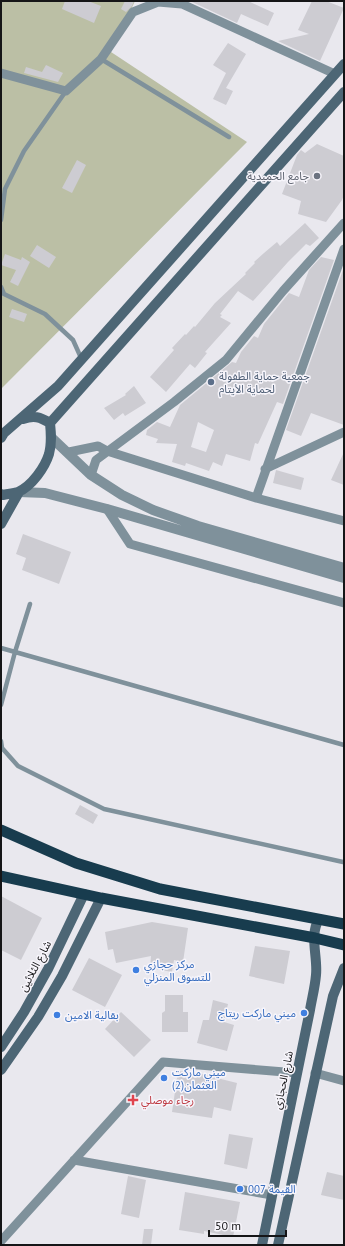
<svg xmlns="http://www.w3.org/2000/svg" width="345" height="1246" viewBox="0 0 345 1246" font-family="'PT Sans','Noto Sans Arabic',sans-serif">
  <rect width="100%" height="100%" fill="#e9e8ee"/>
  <path fill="#bbbfa5" d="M 1,1 L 135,1 L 111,52 L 247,142 L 1,389 Z"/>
  <path fill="#cdccd2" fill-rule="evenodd" d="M 65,1 L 88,1 L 101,6 L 94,23 L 62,9 Z
    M 125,1 L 134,1 L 132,6 L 126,12 L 121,9 Z
    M 190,1 L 248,1 L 274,13 L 268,26 L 241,14 L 237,23 Z
    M 312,1 L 326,1 L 344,8 L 320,61 L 278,41 L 309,34 L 298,30 Z
    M 228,43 L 246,54 L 226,88 L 233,91 L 226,105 L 213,99 L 226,73 L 213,65 Z
    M 46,65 L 63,73 L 58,82 L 24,73 L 26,67 L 42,72 Z
    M 317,144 L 344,156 L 344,195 L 342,200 L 326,222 L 298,214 L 301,201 L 282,194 L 297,155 L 301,150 L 305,153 Z
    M 77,160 L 86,165 L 72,193 L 62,188 Z
    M 305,223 L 319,238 L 310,246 L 306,244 L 288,262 L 253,301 L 238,291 L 220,314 L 222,315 L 220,317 L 231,323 L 205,352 L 207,353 L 195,368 L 190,364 L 166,392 L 150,377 L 174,350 L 172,348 L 185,334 L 186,335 L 194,326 L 195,327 L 215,303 L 246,274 L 245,273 L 255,263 L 254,262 L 264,253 L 277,242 L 280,246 Z
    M 37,245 L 56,257 L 49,268 L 30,256 Z
    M 5,254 L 21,260 L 22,257 L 30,262 L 18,286 L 10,282 L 16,270 L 1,265 Z
    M 321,257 L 334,260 L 283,404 L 277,402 L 258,444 L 255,443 L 250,461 L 226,454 L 222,466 L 213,462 L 209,471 L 186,463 L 185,466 L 172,462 L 177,444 L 156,443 L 158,439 L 146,435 L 147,430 L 157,422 L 170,427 L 180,405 L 232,362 L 236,363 L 241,352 L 254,336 L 258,338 L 264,324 L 289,293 L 299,297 L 309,270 ZM 198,422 L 214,430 L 206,452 L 191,447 Z
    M 344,267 L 344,425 L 311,413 L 301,436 L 286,430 Z
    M 12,309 L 27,314 L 24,322 L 9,317 Z
    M 134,386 L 146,403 L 125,416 L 123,413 L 114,420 L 104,408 L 126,395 L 125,394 Z
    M 344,452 L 344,485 L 331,480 Z
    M 276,470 L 304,478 L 301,490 L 273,483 Z
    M 23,534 L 71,552 L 59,584 L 22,570 L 26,558 L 16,554 Z
    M 80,805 L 98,815 L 93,824 L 75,814 Z
    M 1,896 L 42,918 L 21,960 L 1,950 Z
    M 152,922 L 188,928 L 183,962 L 174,960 L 172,972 L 150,968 L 151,956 L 116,963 L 113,949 L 108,950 L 105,932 Z
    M 255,946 L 290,951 L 284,984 L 249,976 Z
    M 89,958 L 122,975 L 105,1007 L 72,990 Z
    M 165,995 L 183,995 L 183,1012 L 188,1012 L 188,1032 L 162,1032 L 162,1013 L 165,1011 Z
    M 213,1000 L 228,1004 L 224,1022 L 234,1025 L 227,1051 L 197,1043 L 203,1020 L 209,1020 Z
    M 121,1012 L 151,1040 L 134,1057 L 105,1029 Z
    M 178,1071 L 201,1074 L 237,1083 L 231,1111 L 214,1107 L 212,1118 L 172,1112 Z
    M 229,1134 L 253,1138 L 247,1169 L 224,1164 Z
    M 327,1172 L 344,1176 L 344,1200 L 321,1195 Z
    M 128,1176 L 146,1180 L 139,1218 L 121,1214 Z
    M 185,1192 L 240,1202 L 233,1237 L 204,1231 L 204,1234 L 179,1230 Z
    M 144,1229 L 153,1229 L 151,1245 L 142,1245 Z"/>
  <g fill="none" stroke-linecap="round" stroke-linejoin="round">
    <path stroke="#7f919b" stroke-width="4.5" d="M 101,59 L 229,137
      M 1,220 L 5,189 L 24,151 L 66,91
      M 1,287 L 4,294 L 45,314 L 73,340 L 82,360
      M 1,648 L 344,745
      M 1,705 L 15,652 L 30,604
      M 1,741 L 2,748 L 18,766 L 104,809 L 343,862"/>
    <path stroke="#7f919b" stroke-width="9" d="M 1,73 L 66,91 L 101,59 L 133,12 L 158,2 L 182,4 L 335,74
      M 69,452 L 98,446 L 107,451 L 256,498 L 344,521
      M 265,469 L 344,432
      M 91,475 L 96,460 L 174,402 L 226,360 L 283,291 L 344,223
      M 256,498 L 344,249
      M 107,509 L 130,544 L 344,603
      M 315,1073 L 344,1081
      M 74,1160 L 272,1195
      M 1,1241 L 163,1062 L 297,1073"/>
    <path stroke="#7f919b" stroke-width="10" d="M 51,437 L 91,475 L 122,495 L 153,510 L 198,526 L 344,568
      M 19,492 L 45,493 L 107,509 L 344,578"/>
    <path stroke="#4d6675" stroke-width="10" d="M 50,423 L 344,92
      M 1,438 L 4,433 L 58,386 L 344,64
      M 1,494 L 3,495 C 8,494 14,493 18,492 C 32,486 45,467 49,454 C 52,443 51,433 50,423 C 40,417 34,415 23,419
      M 1,524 L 19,492
      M 1,1047 L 24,1012 L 48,969 L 84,894
      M 1,1070 L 38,1017 L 62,976 L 101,898
      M 262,1245 L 310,1010 C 312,998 315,987 316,975 C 318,957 309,935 319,919
      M 278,1245 L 333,996 L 344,968"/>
    <path stroke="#183c4e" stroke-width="11" d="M 1,830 L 76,863 L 160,889 L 344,924
      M 1,876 L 101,898 L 315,938 L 344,945"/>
  </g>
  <circle fill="#6b7280" stroke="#f7f5fb" stroke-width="1.5" cx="317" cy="176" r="4"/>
  <circle fill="#5c6f8a" stroke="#f7f5fb" stroke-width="1.5" cx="211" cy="382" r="4"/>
  <g fill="#3f7fe0" stroke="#f7f5fb" stroke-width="1.5">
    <circle cx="136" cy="970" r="4"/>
    <circle cx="304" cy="1013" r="4"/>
    <circle cx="57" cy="1015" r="4"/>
    <circle cx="164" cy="1078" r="4"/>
    <circle cx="240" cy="1189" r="4"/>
  </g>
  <path fill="#e0444e" stroke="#f7f5fb" stroke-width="1.5" d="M131 1094h4v4h4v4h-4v4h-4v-4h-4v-4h4z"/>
  <g text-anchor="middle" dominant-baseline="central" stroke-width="3" stroke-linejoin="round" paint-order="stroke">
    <g font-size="11" fill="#5b616d" stroke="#f7f5fb" text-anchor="end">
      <text x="309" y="176">جامع الحميدية</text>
    </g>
    <g font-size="11" fill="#4e5e75" stroke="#f7f5fb" text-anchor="start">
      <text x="219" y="376">جمعية حماية الطفولة<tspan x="219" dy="13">لحماية الأيتام</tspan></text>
    </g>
    <g font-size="11" fill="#366cbe" stroke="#f7f5fb" text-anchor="start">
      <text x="144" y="964">مركز حجازي<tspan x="144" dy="13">للتسوق المنزلي</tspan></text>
      <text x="296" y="1013" text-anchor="end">ميني ماركت ريتاج</text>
      <text x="65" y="1015">بقالية الامين</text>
      <text x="172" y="1072">ميني ماركت<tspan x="172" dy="13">العثمان(2)</tspan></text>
      <text x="248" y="1189">القيمة 007</text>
    </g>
    <g font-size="11" fill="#151517" stroke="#f7f5fb">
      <text transform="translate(35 966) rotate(-62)">شارع الثلاثين</text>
      <text transform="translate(283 1080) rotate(-78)">شارع الحجازي</text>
    </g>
    <g font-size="11" fill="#be3a42" stroke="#f7f5fb" text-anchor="start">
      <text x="141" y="1100">رجاء موصلي</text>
    </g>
  </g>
  <rect width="345" height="1246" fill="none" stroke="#151517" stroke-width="4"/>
  <path d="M209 1230v6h77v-6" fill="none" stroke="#151517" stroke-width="2"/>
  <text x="215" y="1230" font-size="12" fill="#151517" stroke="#f7f5fb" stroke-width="3" paint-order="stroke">50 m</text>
</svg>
